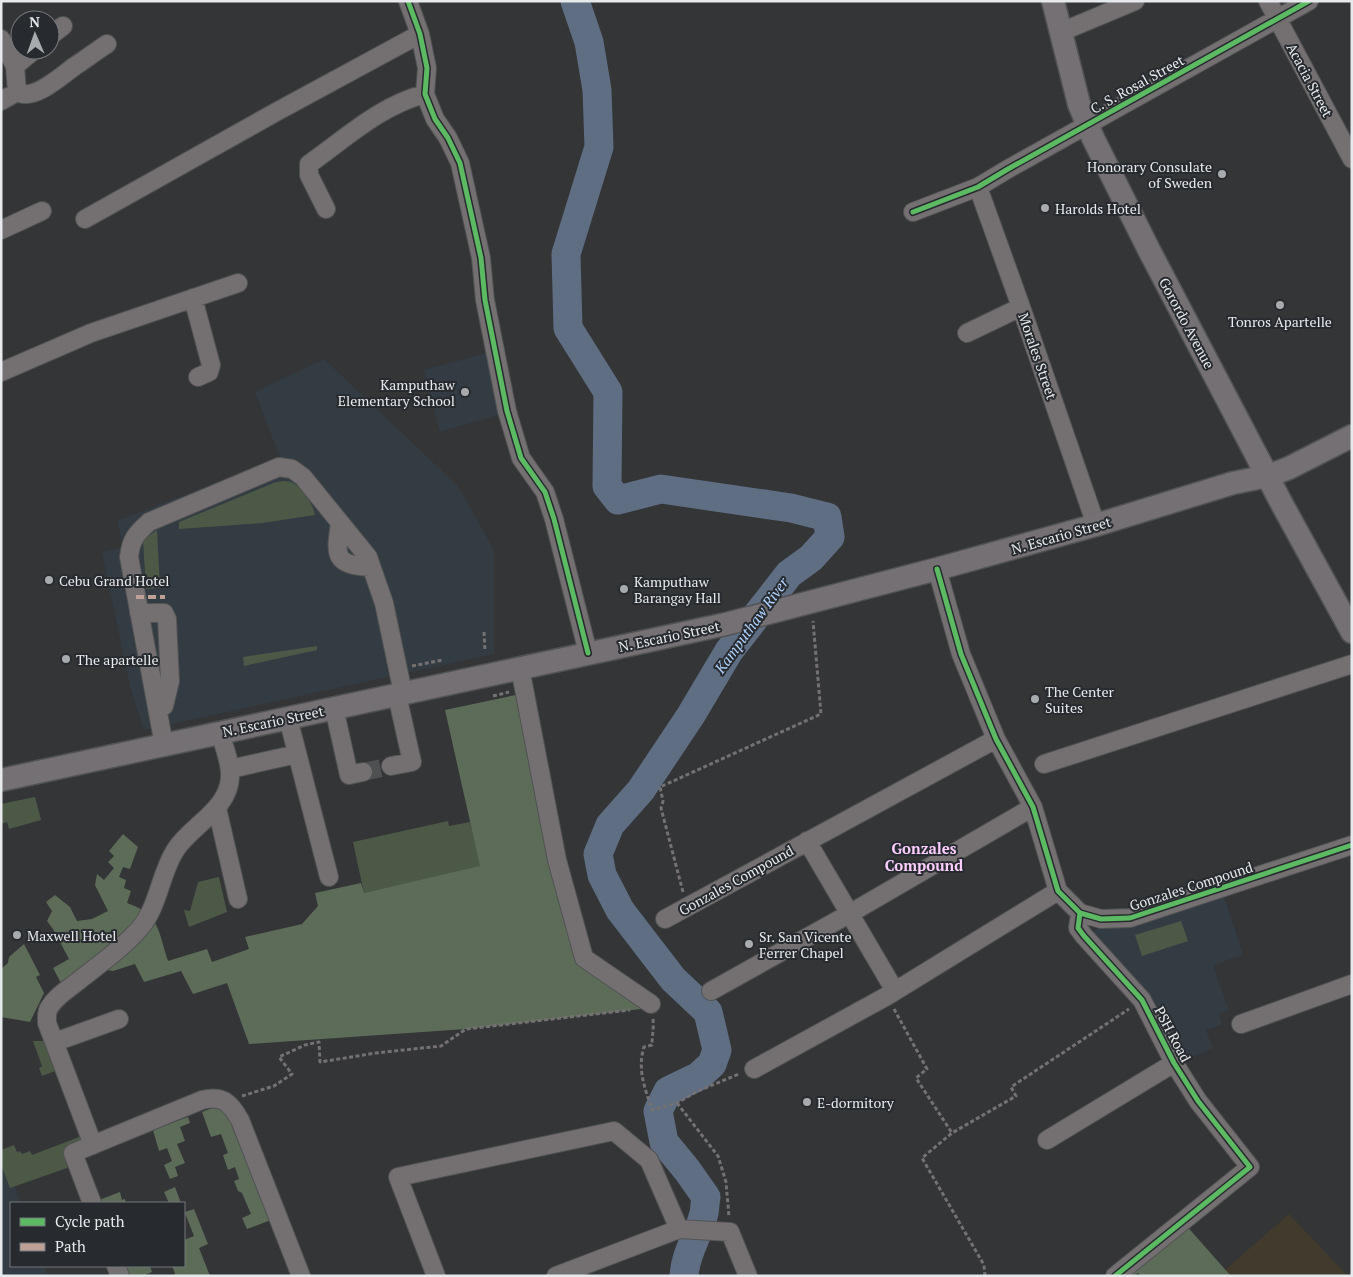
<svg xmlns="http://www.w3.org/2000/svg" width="1353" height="1277" viewBox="0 0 1353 1277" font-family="'PT Serif',serif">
  <rect width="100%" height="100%" fill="#333537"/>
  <path fill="#333c43" d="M 490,352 L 505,413 L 440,432 L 424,370 Z
    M 324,359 L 458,486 L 494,550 L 494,654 L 144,730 L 130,687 L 102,552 L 123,547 L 117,521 L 280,458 L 255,392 Z
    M 1224,897 L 1243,954 L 1213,966 L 1229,1010 L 1219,1014 L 1222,1024 L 1206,1030 L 1213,1048 L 1179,1063 L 1088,937 L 1105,921 L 1132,924 Z
    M 1,1150 L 21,1203 L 11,1203 L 11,1266 L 44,1266 L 48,1276 L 1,1276 Z"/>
  <path fill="#423a2c" d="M 1289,1214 L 1348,1276 L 1218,1276 Z"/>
  <path fill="#4c5947" d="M 282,481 C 285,481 288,481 291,482 C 302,486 313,504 315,515 L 262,523 L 179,529 L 179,522 L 276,482 Z
    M 157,530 L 160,588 L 146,589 L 143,540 Z
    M 317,646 L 317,650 L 244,666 L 243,657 Z
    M 35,797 L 41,820 L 9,829 L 7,822 L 1,824 L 1,804 Z
    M 448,821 L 449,826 L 470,822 L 481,867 L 364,893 L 353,842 Z
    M 219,877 L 227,912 L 189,927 L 184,910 L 190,911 L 198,882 Z
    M 1181,921 L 1188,941 L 1142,956 L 1135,935 Z
    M 33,1041 L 46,1041 L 58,1070 L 42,1076 L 39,1068 L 42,1066 Z
    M 87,1134 L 69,1157 L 68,1167 L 67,1168 L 10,1188 L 1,1164 L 1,1150 L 14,1145 L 17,1152 L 20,1151 L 22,1154 L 30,1151 L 32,1155 Z"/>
  <path fill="#5d6c58" d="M 525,693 L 585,965 L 633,993 L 641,1009 L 466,1029 L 249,1044 L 227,983 L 193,994 L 181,971 L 144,982 L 135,964 L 113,971 L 82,966 L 61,983 L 53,968 L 69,959 L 53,929 L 47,921 L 52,911 L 46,902 L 55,895 L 70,907 L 77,921 L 92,919 L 108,911 L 95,885 L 97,874 L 104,880 L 114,868 L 108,862 L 114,856 L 109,851 L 123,834 L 138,847 L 130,869 L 123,867 L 119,877 L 126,880 L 124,888 L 131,891 L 127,903 C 160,914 158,931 168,961 L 207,949 L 212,962 L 249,949 L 245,937 L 302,924 L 318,906 L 315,893 L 361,883 L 364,893 L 480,866 L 445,710 Z
    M 24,944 L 40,975 L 36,977 L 44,993 L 30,1022 L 1,1017 L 1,969 L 8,963 L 9,957 Z
    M 215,1107 L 230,1114 L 271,1220 L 247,1229 L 242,1218 L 251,1214 L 242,1193 L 238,1191 L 234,1181 L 239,1179 L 235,1167 L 228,1170 L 223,1155 L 228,1153 L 221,1134 L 211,1137 L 202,1112 Z
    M 188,1117 L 190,1123 L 180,1127 L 185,1141 L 177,1144 L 185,1163 L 175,1167 L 178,1176 L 170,1179 L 164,1165 L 172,1161 L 167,1148 L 159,1151 L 153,1130 Z
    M 175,1187 L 181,1203 L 169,1203 L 164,1192 Z
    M 120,1192 L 122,1200 L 125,1199 L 126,1203 L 100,1203 L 99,1200 Z
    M 194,1209 L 208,1244 L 199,1248 L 210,1276 L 174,1276 L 175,1273 L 172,1266 L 184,1266 L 184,1240 L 194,1236 L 185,1213 L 184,1213 L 184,1210 L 185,1212 Z
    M 1177,1215 L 1230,1275 L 1141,1276 L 1138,1273 L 1133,1276 L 1111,1276 Z
    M 124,1266 L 150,1266 L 152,1272 L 143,1276 L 128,1276 Z"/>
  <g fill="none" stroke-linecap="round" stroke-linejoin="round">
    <path stroke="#5f6e83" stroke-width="29" d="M 575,1 L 589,42 L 597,90 L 599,147 L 566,254 L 568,328 L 608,392 L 607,486 L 618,500 L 661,489 L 791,508 L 827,517 L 830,537 L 811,558 L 789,574 L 729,651 L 691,715 L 641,790 L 610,825 L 598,854 L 602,875 L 620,910 L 673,979 L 708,1012 L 717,1050 L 712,1064 L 699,1076 L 668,1091 L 658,1111 L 664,1142 L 687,1170 L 706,1197 C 705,1202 705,1208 704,1213 C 699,1235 685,1253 684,1276"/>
    <path stroke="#4e5052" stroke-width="18" stroke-dasharray="18 9" stroke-linecap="butt" d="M 363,772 L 391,766"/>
    <defs>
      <path id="minor" d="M 408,1 L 420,34 L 427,68 L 425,94 L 435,119 L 448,138 L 460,163 L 481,258 L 485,300 L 507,411 L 521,458 L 545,492 L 554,519 L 588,653
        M 1268,1 L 1352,159
        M 1061,32 L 1135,1
        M 50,36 L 63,26
        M 1,39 L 15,66 L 17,92
        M 15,66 L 34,50
        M 1,101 L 17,92 C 34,102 62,75 75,66 C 86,59 96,51 107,44
        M 978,187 L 1021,307 L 1096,525
        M 326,209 L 309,175 L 309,164 C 346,138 381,105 425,94
        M 913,212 L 978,187 L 1008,169 L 1309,1
        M 85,219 L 276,112 L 420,34
        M 1,230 L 42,211
        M 193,298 L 211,365 L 209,372 L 198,377
        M 967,333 L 1021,307
        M 1,372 L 91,333 L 238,283
        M 340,523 C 335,556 334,565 371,567
        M 937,569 L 961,654 L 996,739 L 1033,807 L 1058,891 L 1080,913 L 1101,919 L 1130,918 L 1352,845
        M 139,613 L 164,613 L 167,619 L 170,681 L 164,706
        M 520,668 L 557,860 L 584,958 L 651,1004
        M 334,708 L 349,775 L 363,772
        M 288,718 L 329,877
        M 164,745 L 129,557 C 131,539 136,534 149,522 L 279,467 L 292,469 L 303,477 L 368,557 L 384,603 L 403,693
        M 1044,764 L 1352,664
        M 391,766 L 412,762 L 397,695
        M 230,769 L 297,754
        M 217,808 L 238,899
        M 807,841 L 895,991
        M 1080,913 L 1078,928 L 1084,936 L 1142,1000 L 1174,1063 L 1198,1101 L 1250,1167 L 1115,1276
        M 665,919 L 996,739
        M 711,991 L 849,914 L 1033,807
        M 1241,1024 L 1352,984
        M 55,1042 L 119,1019
        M 754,1069 L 887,996 L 1058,891
        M 1047,1140 L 1174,1063
        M 93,1145 L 47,1023 C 47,1017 46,1013 49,1008 C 55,997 67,990 77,982 C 98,965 122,949 140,928 C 159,906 160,873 176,849 C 192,825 229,809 230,777 C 231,763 224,747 220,733
        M 92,1203 L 73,1153 L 202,1100 C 222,1095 230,1102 240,1120 L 301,1276
        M 116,1266 L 120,1276
        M 436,1276 L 398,1177 L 614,1131 L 649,1160 L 679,1229
        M 556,1276 L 679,1229 L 730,1232 L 748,1276"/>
      <path id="major" d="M 1053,1 L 1079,104 L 1093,138 L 1149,250 L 1283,506 L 1352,632
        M 1,780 L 726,624 L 937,569 L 1096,525 L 1233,483 L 1268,476 L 1289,468 L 1352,436"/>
    </defs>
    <use href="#minor" stroke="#515253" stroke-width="20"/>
    <use href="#major" stroke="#515253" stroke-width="25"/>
    <path stroke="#747173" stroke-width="3" stroke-dasharray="4 2.5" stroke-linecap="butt" d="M 484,632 L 485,651
      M 412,666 L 443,660
      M 493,696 L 509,692
      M 683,892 L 661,808 L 663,801 L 660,787 L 821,714 L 813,621
      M 894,1009 L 927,1069 L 916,1078 L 952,1133
      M 653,1019 C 654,1028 652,1036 652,1045 L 644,1047 C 637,1070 645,1088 652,1110 L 677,1103 L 698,1091 L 739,1074
      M 242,1096 L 274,1086 L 292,1074 L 279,1057 L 305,1045 L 319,1042 L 320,1062 L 376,1053 L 441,1046 L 466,1029 L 630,1010
      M 677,1103 L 718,1156 L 726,1182 L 729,1217
      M 985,1276 L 984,1265 L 922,1158 L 952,1133 L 1016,1096 L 1011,1087 L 1129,1009"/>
    <use href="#minor" stroke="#747072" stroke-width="18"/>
    <use href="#major" stroke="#747073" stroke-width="22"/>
    <path stroke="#bda197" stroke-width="4" stroke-dasharray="8 4" stroke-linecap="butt" d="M 136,597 L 165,597"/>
    <defs>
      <path id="cycleway" d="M 408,1 L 420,34 L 427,68 L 425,94 L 435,119 L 448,138 L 460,163 L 481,258 L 485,300 L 507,411 L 521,458 L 545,492 L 554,519 L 588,653
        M 913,212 L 978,187 L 1008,169 L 1309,1
        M 937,569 L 961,654 L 996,739 L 1033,807 L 1058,891 L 1080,913 L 1101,919 L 1130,918 L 1352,845
        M 1080,913 L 1078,928 L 1084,936 L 1142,1000 L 1174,1063 L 1198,1101 L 1250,1167 L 1115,1276"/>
    </defs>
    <use href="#cycleway" stroke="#272b2f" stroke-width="8"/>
    <use href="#cycleway" stroke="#5cba63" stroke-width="5"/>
  </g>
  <g fill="#a8abad" stroke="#272b2f" stroke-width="2">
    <circle cx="1222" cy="174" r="5"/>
    <circle cx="1045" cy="208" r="5"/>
    <circle cx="1280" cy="305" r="5"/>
    <circle cx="465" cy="392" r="5"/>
    <circle cx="49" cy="580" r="5"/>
    <circle cx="624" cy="589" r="5"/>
    <circle cx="66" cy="659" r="5"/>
    <circle cx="1035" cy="699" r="5"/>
    <circle cx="17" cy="935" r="5"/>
    <circle cx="749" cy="944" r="5"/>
    <circle cx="807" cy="1102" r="5"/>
  </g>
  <g text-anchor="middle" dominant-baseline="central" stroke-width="4" stroke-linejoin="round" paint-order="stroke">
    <g font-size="14" fill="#e7eaec" stroke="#272b2f">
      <text transform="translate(1310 80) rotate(62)">Acacia Street</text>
      <text transform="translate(1137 84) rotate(-29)">C. S. Rosal Street</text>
      <text transform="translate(1187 323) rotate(62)">Gorordo Avenue</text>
      <text transform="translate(1038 356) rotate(71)">Morales Street</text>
      <text transform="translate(1061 535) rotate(-16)">N. Escario Street</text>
      <text transform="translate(669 636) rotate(-12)">N. Escario Street</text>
      <text transform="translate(273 721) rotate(-12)">N. Escario Street</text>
      <text transform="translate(736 880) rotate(-29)">Gonzales Compound</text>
      <text transform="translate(1191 886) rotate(-18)">Gonzales Compound</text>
      <text transform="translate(1173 1034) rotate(62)">PSH Road</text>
    </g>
    <g font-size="14" fill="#e7eaec" stroke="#272b2f" text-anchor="start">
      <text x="1212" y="166" text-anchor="end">Honorary Consulate<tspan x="1212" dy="16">of Sweden</tspan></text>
      <text x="1055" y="208">Harolds Hotel</text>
      <text x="1280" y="321" text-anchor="middle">Tonros Apartelle</text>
      <text x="455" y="384" text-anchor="end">Kamputhaw<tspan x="455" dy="16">Elementary School</tspan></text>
      <text x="59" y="580">Cebu Grand Hotel</text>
      <text x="634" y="581">Kamputhaw<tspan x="634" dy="16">Barangay Hall</tspan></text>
      <text x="76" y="659">The apartelle</text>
      <text x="1045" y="691">The Center<tspan x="1045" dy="16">Suites</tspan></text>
      <text x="27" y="935">Maxwell Hotel</text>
      <text x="759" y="936">Sr. San Vicente<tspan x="759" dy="16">Ferrer Chapel</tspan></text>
      <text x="817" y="1102">E-dormitory</text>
    </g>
    <g font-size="15" font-style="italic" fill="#b0d2fd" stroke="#272b2f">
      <text transform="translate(751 625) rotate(-54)">Kamputhaw River</text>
    </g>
    <g font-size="15" font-weight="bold" fill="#fbcefd" stroke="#272b2f">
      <text x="924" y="848">Gonzales<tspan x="924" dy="17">Compound</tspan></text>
    </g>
  </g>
  <rect width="1353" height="1277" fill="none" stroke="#e7eaec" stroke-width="5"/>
  <rect x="10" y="1202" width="175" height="65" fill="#272b2f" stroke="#74777b"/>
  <rect x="20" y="1218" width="25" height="8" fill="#5cba63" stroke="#74777b"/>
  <text x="55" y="1227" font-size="15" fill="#e7eaec">Cycle path</text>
  <rect x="20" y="1243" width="25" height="8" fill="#bda197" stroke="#74777b"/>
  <text x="55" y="1252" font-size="15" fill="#e7eaec">Path</text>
  <g transform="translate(35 35) rotate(358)"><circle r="24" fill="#272b2f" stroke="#74777b"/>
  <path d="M0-4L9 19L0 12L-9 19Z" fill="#a8abad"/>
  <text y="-8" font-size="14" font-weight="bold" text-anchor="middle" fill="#e7eaec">N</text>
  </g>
</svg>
